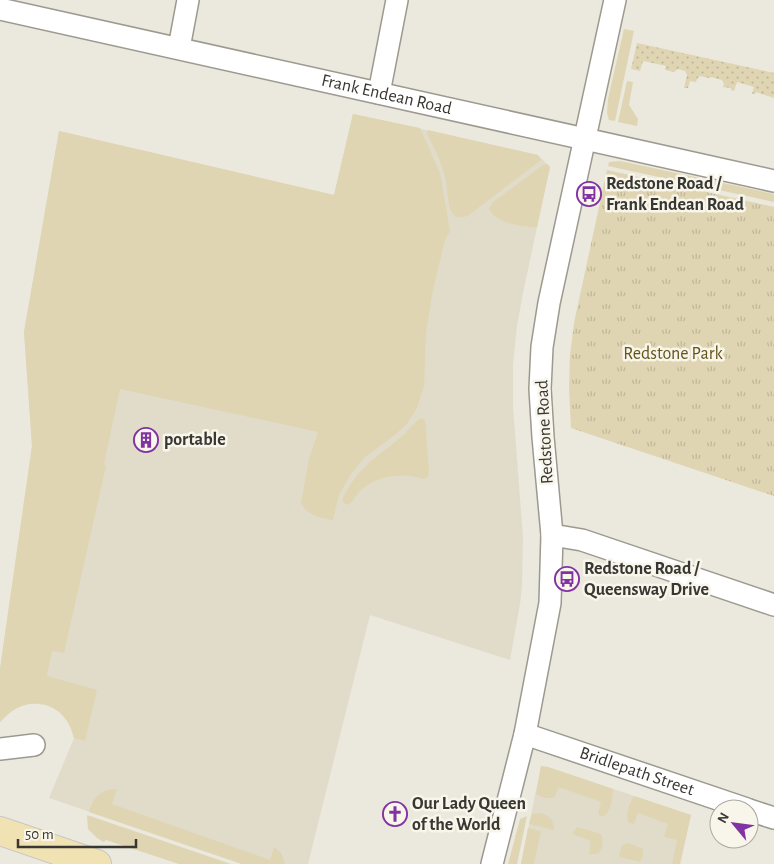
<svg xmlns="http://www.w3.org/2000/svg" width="774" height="864" viewBox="0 0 774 864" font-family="'Alegreya Sans',sans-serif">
  <defs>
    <pattern id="park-tufts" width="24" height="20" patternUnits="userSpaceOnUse" patternTransform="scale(1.25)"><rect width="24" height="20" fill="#dfd5b3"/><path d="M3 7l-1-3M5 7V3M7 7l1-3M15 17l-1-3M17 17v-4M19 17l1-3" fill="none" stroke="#c0b79a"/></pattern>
    <pattern id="garden-dots" width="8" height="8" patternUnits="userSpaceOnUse" patternTransform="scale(1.25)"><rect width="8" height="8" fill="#dfd5b3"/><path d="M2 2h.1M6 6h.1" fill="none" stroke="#c0b79a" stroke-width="1.8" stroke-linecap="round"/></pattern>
  </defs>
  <rect width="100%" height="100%" fill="#ebe8dd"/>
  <path fill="#e1dcca" d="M 353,114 L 538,155 L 550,167 L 523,293 L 517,326 L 513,364 L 513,406 L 523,538 L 522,586 L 520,604 L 510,660 L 370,615 L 308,864 L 242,864 L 49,798 L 74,738 L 70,724 L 60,712 L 53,708 L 45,705 L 29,703 L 15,708 L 0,722 L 0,669 L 32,446 L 24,332 L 59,131 L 334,195 Z
    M 541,766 L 548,767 L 691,815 L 680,864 L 521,864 Z"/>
  <path fill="#dfd5b3" d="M 624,29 L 634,31 L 615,121 L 609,120 L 607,113 L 608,99 Z
    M 627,81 L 633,82 L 629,105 L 638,119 L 637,126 L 618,122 Z
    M 353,114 L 420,128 L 440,173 L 450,231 L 445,240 L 433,290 L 426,333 L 424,386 L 417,408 L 407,424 L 396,434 L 364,458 L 351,474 L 339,495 L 333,520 C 321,519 306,514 301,503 L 309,459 L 318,432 L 120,389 L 104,464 L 106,466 L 64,653 L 52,651 L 47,676 L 97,690 L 85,741 L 74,738 C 65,699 25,692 0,722 L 0,669 L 32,446 L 24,332 L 59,131 L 334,195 Z
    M 428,130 L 538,155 L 541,160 L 469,215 C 463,218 456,219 452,213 C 447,205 448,191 446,182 C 443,165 435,149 427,134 Z
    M 620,161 L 774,194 L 774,202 L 608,166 L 609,162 Z
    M 547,164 L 550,167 L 537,227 C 524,227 493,223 489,208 L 493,202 L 543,165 Z
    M 421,418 L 425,420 L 429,471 L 428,477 L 424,479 C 403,472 376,475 360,491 C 355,496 353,503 347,505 L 344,503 L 342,500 C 358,466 374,460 401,437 C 408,431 413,423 421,418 Z
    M 541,766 L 548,767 L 613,789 C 612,800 612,811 602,817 L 598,814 L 601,802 L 559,787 L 554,798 L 545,798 L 536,794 Z
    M 117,789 L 112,804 L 270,860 L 274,847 L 281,853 L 285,864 L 242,864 L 89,812 C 94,796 100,790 117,789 Z
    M 634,796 L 691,815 L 680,864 L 672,864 L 677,840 L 664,837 L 668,824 L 638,813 L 634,824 L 629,823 C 625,815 629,804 634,796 Z
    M 541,813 C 550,816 554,821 554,830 L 529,824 L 532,814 Z
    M 87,815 L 231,864 L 179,864 L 106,840 L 104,842 L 97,838 L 88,829 Z
    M 527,816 L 517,864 L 508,864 L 520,819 Z
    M 577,827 L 601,834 C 604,840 603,849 598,854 L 589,854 L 591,841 L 572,834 Z
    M 528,828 L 541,831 L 534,864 L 521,864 Z
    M 628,843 L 643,849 L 643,856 L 640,862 L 620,857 L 619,855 L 622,845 Z"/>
  <path fill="url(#park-tufts)" d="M 607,170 L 774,207 L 774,496 L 571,428 L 569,387 L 570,355 L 574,323 Z"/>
  <path fill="url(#garden-dots)" d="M 637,43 L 774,73 L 774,98 L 756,92 L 755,94 L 752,94 L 754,87 L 737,82 L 734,91 L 731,90 L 731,88 L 723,87 L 724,83 L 722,80 L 711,77 L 709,78 L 700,76 L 697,79 L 696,82 L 690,81 L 688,88 L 684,88 L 687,75 L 685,71 L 678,69 L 674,72 L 665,70 L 666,66 L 643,61 L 640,71 L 631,69 Z"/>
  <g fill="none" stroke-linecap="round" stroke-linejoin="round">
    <defs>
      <g id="minor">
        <path id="s1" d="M 0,9 C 258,65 516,125 774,181"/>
        <path d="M 179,48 L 188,0"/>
        <path d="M 379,93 L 397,0"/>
        <path d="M 552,535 L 582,540 L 774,605"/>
        <path id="s2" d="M 525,734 L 747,809"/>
        <path d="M 0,749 L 34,745"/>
        <path d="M 749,810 L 774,818"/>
        <path d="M 492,864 L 525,734 L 550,603 L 552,535 L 543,437 L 540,389 L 542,347 L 549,303 L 615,0"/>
      </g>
      <path id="major" d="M 0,831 L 97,864"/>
    </defs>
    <use href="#minor" stroke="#9c998f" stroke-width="24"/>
    <use href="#major" stroke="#c7c7c6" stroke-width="30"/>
    <use href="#minor" stroke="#fff" stroke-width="21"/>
    <use href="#major" stroke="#f0e2b2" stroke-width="28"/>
  </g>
  <defs>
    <symbol id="bus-ring" viewBox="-11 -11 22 22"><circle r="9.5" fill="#f8f5ea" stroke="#8133a3" stroke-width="1.5"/><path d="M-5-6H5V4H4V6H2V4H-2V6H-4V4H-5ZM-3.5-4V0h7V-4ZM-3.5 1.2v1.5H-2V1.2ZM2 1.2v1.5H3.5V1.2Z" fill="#8133a3"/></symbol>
    <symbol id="building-ring" viewBox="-11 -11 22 22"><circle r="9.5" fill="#f8f5ea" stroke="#8133a3" stroke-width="1.5"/><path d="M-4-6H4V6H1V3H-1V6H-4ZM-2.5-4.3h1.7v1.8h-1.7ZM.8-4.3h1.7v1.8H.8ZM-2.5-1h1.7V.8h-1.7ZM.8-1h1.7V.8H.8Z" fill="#8133a3"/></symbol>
    <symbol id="church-ring" viewBox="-11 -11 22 22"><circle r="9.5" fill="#f8f5ea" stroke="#8133a3" stroke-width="1.5"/><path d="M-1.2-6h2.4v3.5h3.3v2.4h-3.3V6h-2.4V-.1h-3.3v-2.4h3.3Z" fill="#8133a3"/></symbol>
  </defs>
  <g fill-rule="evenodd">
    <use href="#bus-ring" x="575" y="180" width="28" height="28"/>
    <use href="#building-ring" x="132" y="426" width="28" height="28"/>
    <use href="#bus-ring" x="553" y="565" width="28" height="28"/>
    <use href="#church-ring" x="381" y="800" width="28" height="28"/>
  </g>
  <g text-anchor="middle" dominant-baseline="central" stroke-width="5" stroke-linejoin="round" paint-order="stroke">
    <g font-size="18" fill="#383733" stroke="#f8f5ea">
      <text stroke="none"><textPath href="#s1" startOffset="396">Frank Endean Road</textPath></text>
      <text transform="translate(545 432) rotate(-93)">Redstone Road</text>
      <text stroke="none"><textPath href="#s2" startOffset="118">Bridlepath Street</textPath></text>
    </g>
    <g font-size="18" font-weight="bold" fill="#383733" stroke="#f8f5ea" text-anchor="start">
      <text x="606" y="184">Redstone Road /<tspan x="606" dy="21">Frank Endean Road</tspan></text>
      <text x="164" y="440">portable</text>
      <text x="584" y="569">Redstone Road /<tspan x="584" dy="21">Queensway Drive</tspan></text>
      <text x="412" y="804">Our Lady Queen<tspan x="412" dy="21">of the World</tspan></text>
    </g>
    <g font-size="18" fill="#65541a" stroke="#f8f5ea">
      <text x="673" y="354">Redstone Park</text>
    </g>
  </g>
  <g transform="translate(734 824) rotate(299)"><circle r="24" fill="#f8f5ea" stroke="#aba9a1"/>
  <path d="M0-4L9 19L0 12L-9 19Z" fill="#8133a3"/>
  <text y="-8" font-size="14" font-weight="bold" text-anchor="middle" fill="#383733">N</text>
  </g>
  <path d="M18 839v8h118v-8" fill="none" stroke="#383733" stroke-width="2.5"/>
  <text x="25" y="839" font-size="15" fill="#383733" stroke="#f8f5ea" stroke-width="4" paint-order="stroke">50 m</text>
</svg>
